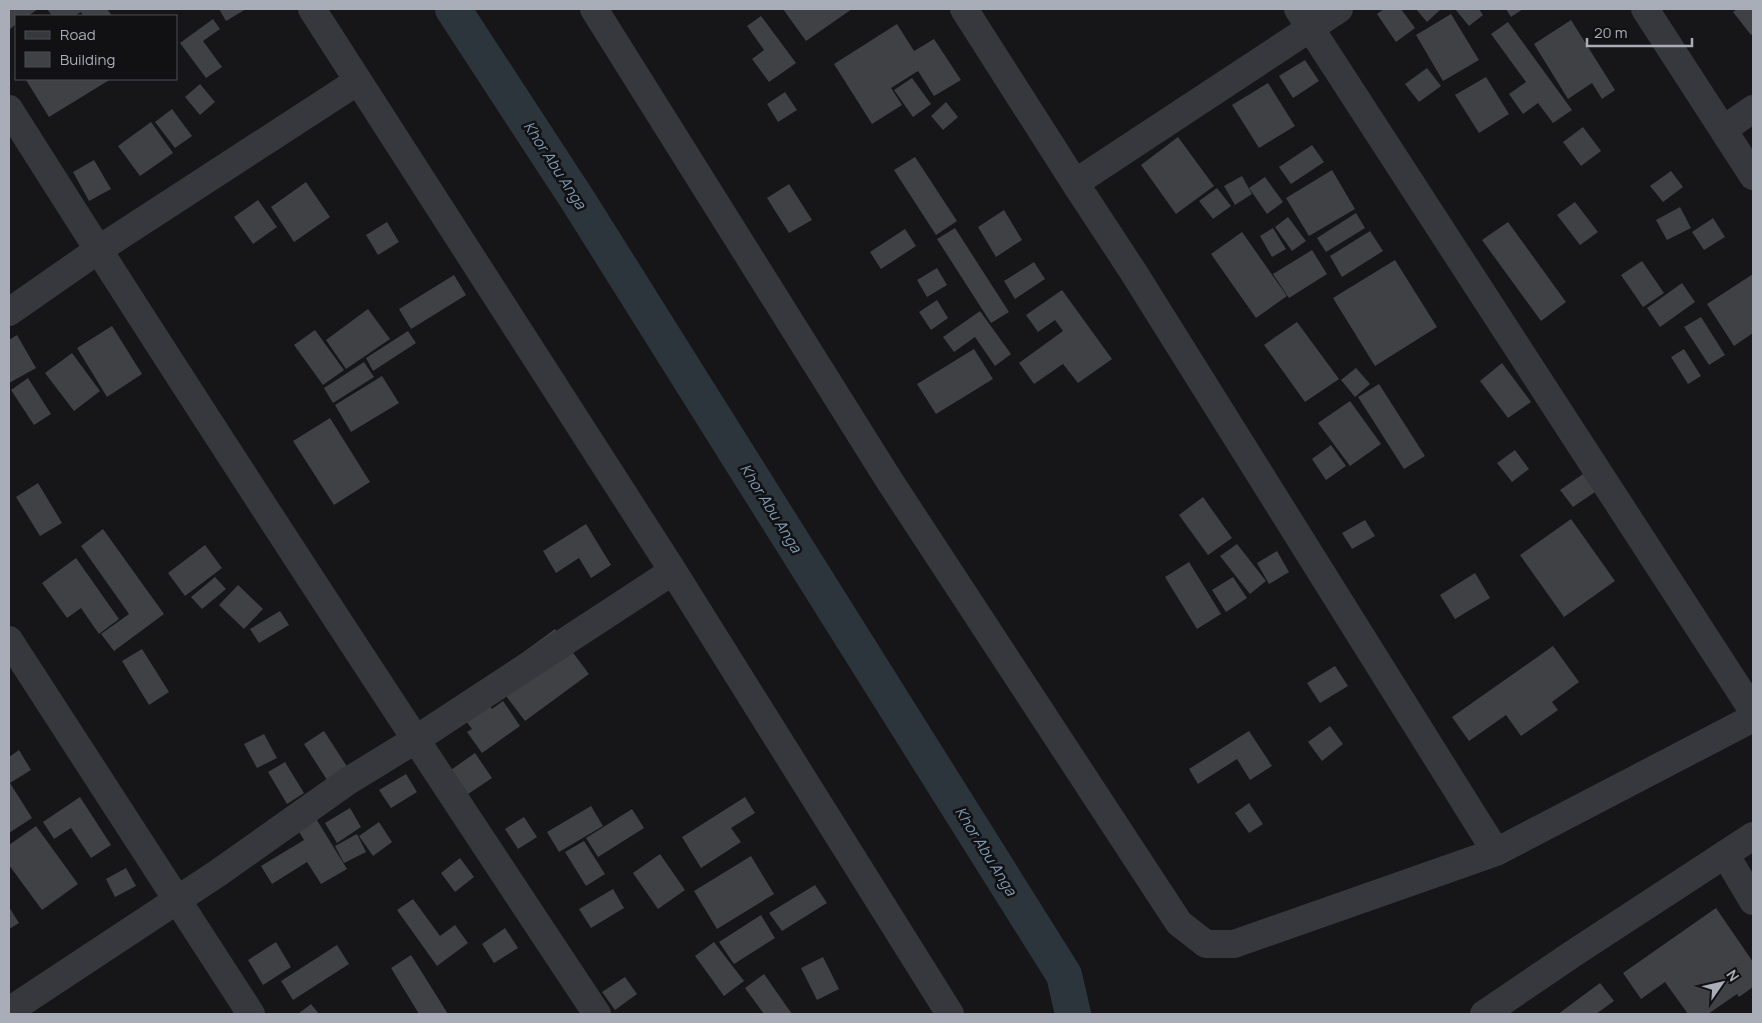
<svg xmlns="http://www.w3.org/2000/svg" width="1762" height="1023" viewBox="0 0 1762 1023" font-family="Manrope,sans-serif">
  <rect width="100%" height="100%" fill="#161618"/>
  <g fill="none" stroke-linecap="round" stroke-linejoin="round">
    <path stroke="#2c353c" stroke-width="36" d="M 453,9 L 579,202 L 1064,975 L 1073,1014"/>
  </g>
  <path fill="#404145" d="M 9,9 L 38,9 L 28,16 L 16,16 L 16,24 L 9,30 Z
    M 47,9 L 107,9 L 111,14 L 108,16 L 83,16 L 81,12 L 74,16 L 52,16 Z
    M 219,9 L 246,9 L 226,21 Z
    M 783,9 L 852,9 L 806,41 Z
    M 1384,9 L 1401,9 L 1415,28 L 1396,42 L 1377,14 Z
    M 1416,9 L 1441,9 L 1427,22 Z
    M 1455,9 L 1479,9 L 1483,15 L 1469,26 Z
    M 1506,9 L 1523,9 L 1511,17 Z
    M 1737,9 L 1753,9 L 1753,33 L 1751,35 L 1733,12 Z
    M 1451,14 L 1479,60 L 1443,81 L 1416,35 Z
    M 761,16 L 796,63 L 769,82 L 752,59 L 764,50 L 747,26 Z
    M 213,19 L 220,29 L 203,41 L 222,67 L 206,78 L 180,43 Z
    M 1571,20 L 1615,90 L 1602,99 L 1592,83 L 1568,99 L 1534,44 Z
    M 1508,22 L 1572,110 L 1553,123 L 1538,103 L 1523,114 L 1509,94 L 1526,82 L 1491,34 Z
    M 897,24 L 914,51 L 934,39 L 961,80 L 934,96 L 918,71 L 891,88 L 902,105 L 872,124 L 834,64 Z
    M 1305,60 L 1319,81 L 1293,98 L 1279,76 Z
    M 1427,68 L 1441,86 L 1419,102 L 1405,84 Z
    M 1486,77 L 1509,114 L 1479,133 L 1455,95 Z
    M 912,78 L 931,104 L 913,117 L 894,90 Z
    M 28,79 L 111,79 L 49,117 L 26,80 Z
    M 1268,83 L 1295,126 L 1259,148 L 1232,105 Z
    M 200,84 L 215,102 L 200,115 L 185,97 Z
    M 785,92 L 797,110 L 778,122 L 767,104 Z
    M 946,102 L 958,117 L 943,130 L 931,116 Z
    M 172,109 L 192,136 L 175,148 L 155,122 Z
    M 151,122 L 173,153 L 140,176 L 118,146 Z
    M 1583,127 L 1601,151 L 1581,166 L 1563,142 Z
    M 1178,137 L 1214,186 L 1176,214 L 1141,165 Z
    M 1312,145 L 1324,162 L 1291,184 L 1279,167 Z
    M 915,157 L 957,221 L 936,235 L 894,170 Z
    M 94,160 L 111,189 L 89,201 L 73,172 Z
    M 1332,170 L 1355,209 L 1309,236 L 1286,198 Z
    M 1671,171 L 1683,187 L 1663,202 L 1650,186 Z
    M 1242,176 L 1252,194 L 1235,205 L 1224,186 Z
    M 1265,177 L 1283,202 L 1267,214 L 1249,188 Z
    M 306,182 L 330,217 L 294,242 L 271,207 Z
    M 789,184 L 812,220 L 789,233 L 767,198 Z
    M 1217,188 L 1231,206 L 1213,219 L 1199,201 Z
    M 258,200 L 277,227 L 253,244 L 234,217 Z
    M 1575,202 L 1598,232 L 1580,245 L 1557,215 Z
    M 1680,207 L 1691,228 L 1667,240 L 1656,220 Z
    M 1004,210 L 1022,240 L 996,257 L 978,227 Z
    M 1356,213 L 1365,228 L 1326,252 L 1317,238 Z
    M 1288,217 L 1306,241 L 1292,251 L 1275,227 Z
    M 1713,218 L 1725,237 L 1704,250 L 1692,232 Z
    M 387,222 L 399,242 L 378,255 L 366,235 Z
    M 1508,222 L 1566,302 L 1541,321 L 1482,240 Z
    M 955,228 L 1009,312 L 991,323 L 937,239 Z
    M 1273,228 L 1286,249 L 1272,257 L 1260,236 Z
    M 905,229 L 916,246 L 881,269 L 870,252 Z
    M 1370,231 L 1383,251 L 1342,277 L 1330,256 Z
    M 1242,232 L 1287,296 L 1256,318 L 1211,254 Z
    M 1312,250 L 1327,274 L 1289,298 L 1273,274 Z
    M 1395,260 L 1437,327 L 1375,366 L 1333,298 Z
    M 1642,261 L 1664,293 L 1643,307 L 1621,275 Z
    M 1034,262 L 1045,279 L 1015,299 L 1004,281 Z
    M 937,268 L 947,285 L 927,297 L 917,280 Z
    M 1753,274 L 1753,333 L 1734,346 L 1707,304 Z
    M 454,275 L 466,295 L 411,329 L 399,309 Z
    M 1682,283 L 1695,302 L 1660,327 L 1647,308 Z
    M 1062,290 L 1112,359 L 1078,383 L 1063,364 L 1034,384 L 1019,363 L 1063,331 L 1055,320 L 1038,332 L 1026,315 Z
    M 937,300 L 948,318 L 931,330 L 919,312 Z
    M 368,309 L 390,339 L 346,369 L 326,340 Z
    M 980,311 L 1011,354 L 995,366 L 975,337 L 954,352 L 943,337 Z
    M 1701,317 L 1725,355 L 1709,365 L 1684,327 Z
    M 1297,322 L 1339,379 L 1305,402 L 1264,345 Z
    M 112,326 L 142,374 L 107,397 L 77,348 Z
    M 315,330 L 344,370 L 323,385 L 294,345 Z
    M 408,331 L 416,343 L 373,371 L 366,358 Z
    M 17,335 L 36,368 L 9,383 L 9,340 Z
    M 974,349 L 993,379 L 936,414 L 917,384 Z
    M 1684,349 L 1701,376 L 1688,384 L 1671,357 Z
    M 72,353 L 100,391 L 74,411 L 45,373 Z
    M 364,362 L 374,377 L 333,403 L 324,388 Z
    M 1502,363 L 1531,402 L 1508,418 L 1480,381 Z
    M 1356,368 L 1370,384 L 1355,397 L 1341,380 Z
    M 382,376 L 399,403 L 351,432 L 335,405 Z
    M 28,378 L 51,414 L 34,425 L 11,390 Z
    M 1379,384 L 1425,456 L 1404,469 L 1358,397 Z
    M 1350,401 L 1381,444 L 1350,466 L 1318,423 Z
    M 330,418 L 370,482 L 334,505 L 293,441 Z
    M 1331,445 L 1346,466 L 1326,480 L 1312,459 Z
    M 1515,450 L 1529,469 L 1512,482 L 1497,463 Z
    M 1583,474 L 1595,492 L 1573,507 L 1560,490 Z
    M 38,483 L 62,523 L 40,536 L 16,497 Z
    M 1203,497 L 1232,538 L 1208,555 L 1179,515 Z
    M 1571,519 L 1615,581 L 1564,617 L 1520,555 Z
    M 1365,520 L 1375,536 L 1352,549 L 1342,533 Z
    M 586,524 L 611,565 L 591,578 L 579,558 L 556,573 L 543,551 Z
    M 103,529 L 164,614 L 114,651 L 101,634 L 129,614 L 81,546 Z
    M 1237,544 L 1266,581 L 1250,594 L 1220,556 Z
    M 205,545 L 222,568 L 185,596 L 168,573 Z
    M 1277,551 L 1289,572 L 1269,584 L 1257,563 Z
    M 76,558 L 119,619 L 99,634 L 81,608 L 67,618 L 42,583 Z
    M 1189,562 L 1221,614 L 1197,629 L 1165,577 Z
    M 1475,573 L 1490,598 L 1455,619 L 1440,595 Z
    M 215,577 L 226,589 L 202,609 L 191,597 Z
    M 1233,577 L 1247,598 L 1226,612 L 1212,590 Z
    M 238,585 L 263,609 L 244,629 L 219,605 Z
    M 280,611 L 289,625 L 259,643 L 250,629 Z
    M 555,629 L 589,674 L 525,721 L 491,676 Z
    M 1553,646 L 1579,682 L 1552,702 L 1558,710 L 1521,736 L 1506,715 L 1469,741 L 1452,717 Z
    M 142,649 L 169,692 L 149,705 L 122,661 Z
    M 1335,666 L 1348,686 L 1320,703 L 1307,683 Z
    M 481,694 L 492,709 L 503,701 L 520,726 L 482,753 L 467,732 L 472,729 L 458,710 Z
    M 1330,726 L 1343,744 L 1322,761 L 1308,742 Z
    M 324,731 L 348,768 L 327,780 L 304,744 Z
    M 1249,731 L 1272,766 L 1250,780 L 1237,759 L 1198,784 L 1189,769 Z
    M 264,734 L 277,758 L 257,768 L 244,744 Z
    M 19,750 L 31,770 L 10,783 L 32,818 L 9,833 L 9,757 Z
    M 475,753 L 492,778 L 465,796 L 448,772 Z
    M 285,762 L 304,793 L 287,804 L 268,772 Z
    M 406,774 L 417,792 L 391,808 L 379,790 Z
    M 80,797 L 111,845 L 91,858 L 71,828 L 54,839 L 43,822 Z
    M 745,797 L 755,813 L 731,828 L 741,842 L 701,868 L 682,837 Z
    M 1249,803 L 1263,824 L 1249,833 L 1235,813 Z
    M 307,804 L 347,869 L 321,884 L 307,862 L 272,884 L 261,866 L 304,840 L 289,815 Z
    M 591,806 L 603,826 L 559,852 L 547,832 Z
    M 350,808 L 361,827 L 337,843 L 325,823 Z
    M 632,809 L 644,828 L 598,857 L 586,838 Z
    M 524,817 L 537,837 L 518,849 L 505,829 Z
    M 379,822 L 392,842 L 373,856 L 359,836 Z
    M 36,826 L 78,884 L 42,910 L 9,865 L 9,845 Z
    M 357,834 L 366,852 L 344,863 L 335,846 Z
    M 584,841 L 605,874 L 586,886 L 565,852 Z
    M 660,854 L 685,890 L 658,909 L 633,873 Z
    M 751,856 L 774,894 L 717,929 L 694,891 Z
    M 460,858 L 474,877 L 455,892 L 441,873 Z
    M 126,868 L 136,886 L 115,897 L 106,879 Z
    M 815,885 L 827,903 L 782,931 L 769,913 Z
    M 613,889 L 624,908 L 591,928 L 579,909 Z
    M 413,899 L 440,936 L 455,925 L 468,943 L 437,966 L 397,910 Z
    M 9,907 L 19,923 L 9,929 Z
    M 1716,908 L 1753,962 L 1753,987 L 1739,997 L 1737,994 L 1708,1014 L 1688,1014 L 1665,982 L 1641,999 L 1623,973 Z
    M 761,915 L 775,938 L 734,964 L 719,942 Z
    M 505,928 L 518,948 L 494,963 L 482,944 Z
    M 276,942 L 291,967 L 263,985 L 248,960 Z
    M 714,942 L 744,981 L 724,996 L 695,956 Z
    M 337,945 L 349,964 L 293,1000 L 281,981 Z
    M 411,955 L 448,1014 L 419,1014 L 391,968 Z
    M 823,957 L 839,989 L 817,1000 L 801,968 Z
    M 764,974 L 792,1014 L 764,1014 L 745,988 Z
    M 625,977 L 637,994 L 615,1010 L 602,992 Z
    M 1600,983 L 1614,1001 L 1596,1014 L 1558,1014 Z
    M 311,1004 L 319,1014 L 298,1014 Z"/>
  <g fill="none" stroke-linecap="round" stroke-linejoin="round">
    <path stroke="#37383d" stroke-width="28" d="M 312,9 L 673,571 L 950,1014
      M 594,9 L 889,480 L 1179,923 L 1206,944 L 1234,944 L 1496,852 L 1753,718
      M 964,9 L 1075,183 L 1339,9
      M 1298,9 L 1753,711
      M 1645,9 L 1753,176
      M 9,109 C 201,413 398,714 597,1014
      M 1724,129 L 1753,109
      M 1075,183 L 1134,273 L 1496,852
      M 9,312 L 98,250 L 358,81
      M 9,640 L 251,1014
      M 1725,854 L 1753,901
      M 9,1011 L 218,873 L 348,781 L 415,740 L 673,571
      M 1484,1014 L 1577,951 L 1753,836"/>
  </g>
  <g text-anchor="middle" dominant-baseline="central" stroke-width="5" stroke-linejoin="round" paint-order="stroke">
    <g font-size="15" font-style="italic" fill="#7f9bb3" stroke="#111113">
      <text transform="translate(555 165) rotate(57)">Khor Abu Anga</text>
      <text transform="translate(771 508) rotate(58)">Khor Abu Anga</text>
      <text transform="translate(986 851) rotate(58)">Khor Abu Anga</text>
    </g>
  </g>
  <rect width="1762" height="1023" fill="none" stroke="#a8adb8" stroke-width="20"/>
  <rect x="15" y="15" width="162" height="65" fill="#111113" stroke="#4d4f55"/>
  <rect x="25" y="31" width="25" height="8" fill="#37383d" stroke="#4d4f55"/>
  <text x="60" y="40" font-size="15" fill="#a8adb8">Road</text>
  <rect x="25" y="52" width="25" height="15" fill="#404145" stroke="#4d4f55"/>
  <text x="60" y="65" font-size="15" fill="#a8adb8">Building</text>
  <g transform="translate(1722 983) rotate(56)" stroke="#111113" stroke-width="4" paint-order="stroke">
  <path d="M0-4L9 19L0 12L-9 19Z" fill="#a8adb8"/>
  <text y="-8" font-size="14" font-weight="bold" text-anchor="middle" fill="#a8adb8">N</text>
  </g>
  <path d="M1587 38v8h105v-8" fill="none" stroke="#a8adb8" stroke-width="2.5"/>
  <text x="1594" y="38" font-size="15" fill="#a8adb8" stroke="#111113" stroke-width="4" paint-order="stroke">20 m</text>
</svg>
